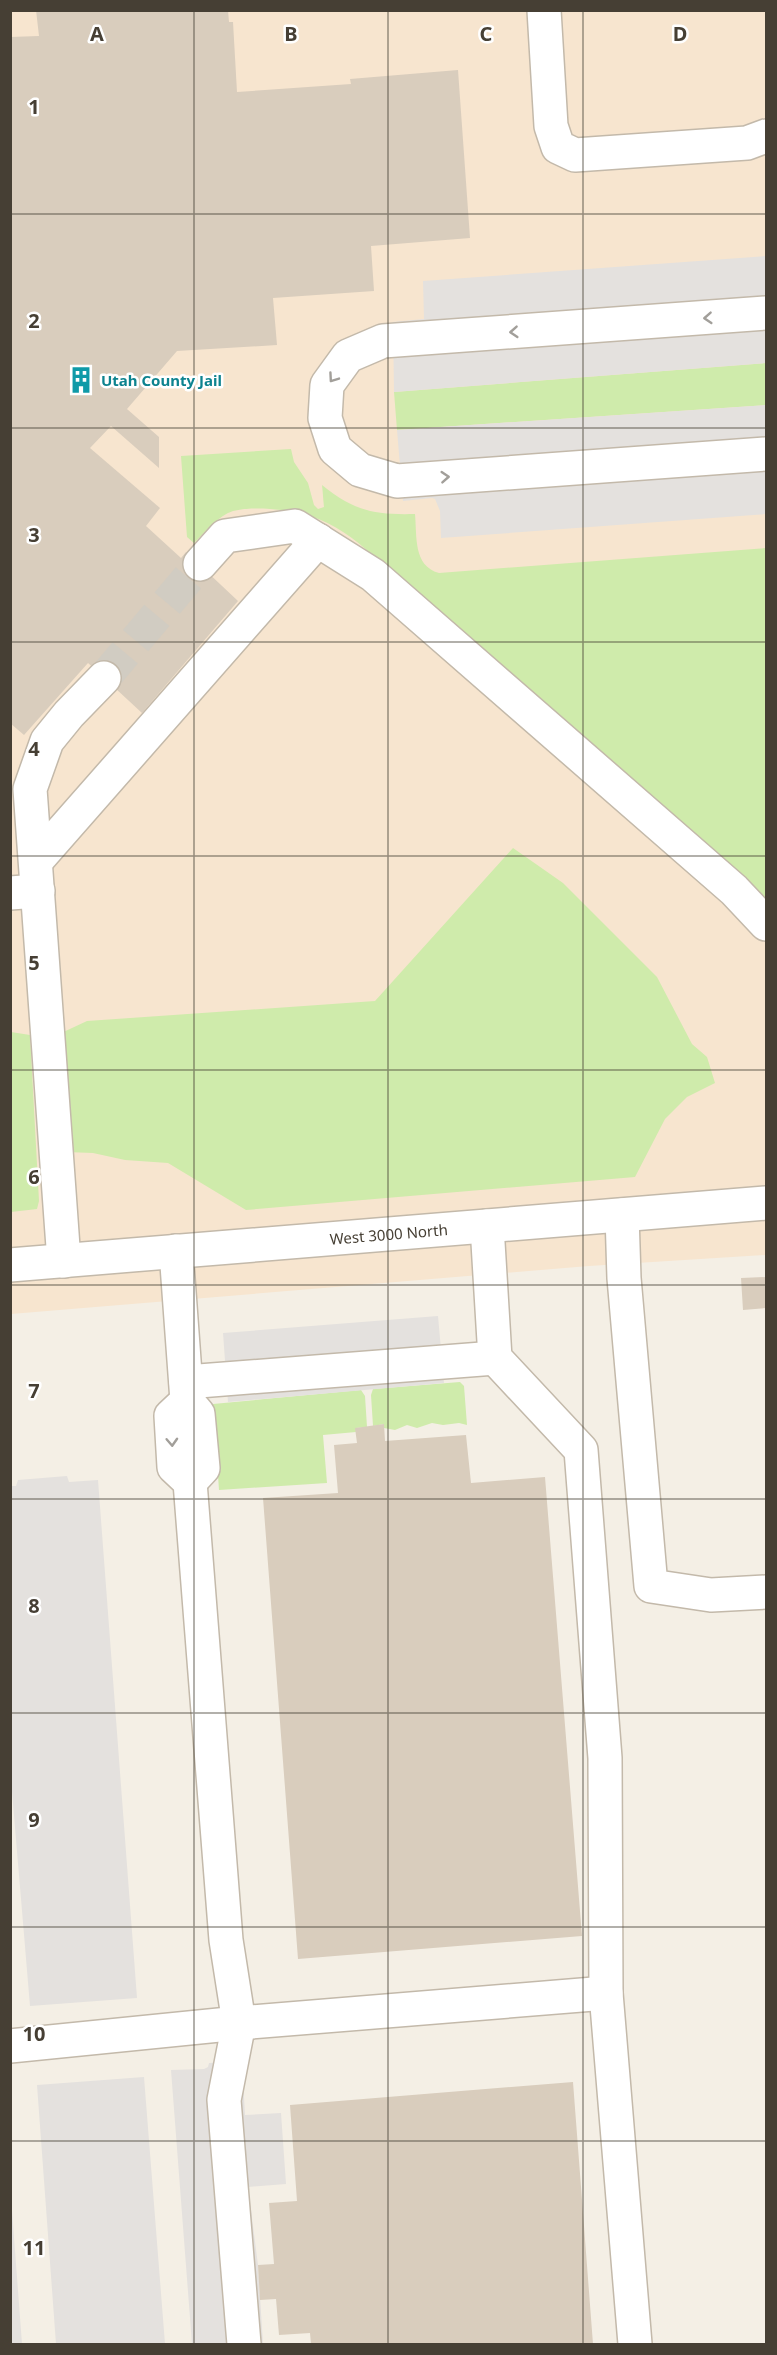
<svg xmlns="http://www.w3.org/2000/svg" width="777" height="2355" viewBox="0 0 777 2355" font-family="'Noto Sans',sans-serif">
  <rect width="100%" height="100%" fill="#f4efe5"/>
  <path fill="#f7e5cf" d="M 11,11 L 766,11 L 766,1255 L 589,1266 L 11,1314 Z"/>
  <path fill="#cfebab" d="M 766,363 L 766,405 L 397,430 L 394,392 Z
    M 291,449 L 294,462 L 308,483 L 314,505 L 318,509 L 324,507 C 323,499 323,493 322,485 C 354,511 374,515 415,514 C 417,536 413,566 439,573 L 766,548 L 766,901 L 402,583 C 360,543 332,512 270,509 C 259,508 244,508 233,511 C 218,516 205,532 194,543 L 187,537 L 181,456 Z
    M 513,848 L 563,883 L 657,977 L 692,1044 L 707,1057 L 715,1083 L 687,1097 L 665,1119 L 635,1177 L 246,1210 L 168,1163 L 125,1160 L 93,1153 L 66,1152 L 57,1035 L 87,1021 L 375,1001 Z
    M 11,1032 L 30,1035 L 39,1201 L 37,1209 L 11,1212 Z
    M 460,1382 L 464,1386 L 467,1425 L 459,1423 L 443,1425 L 432,1423 L 417,1428 L 407,1425 L 395,1430 L 384,1428 L 384,1424 L 373,1426 L 371,1395 L 373,1389 Z
    M 361,1390 L 365,1396 L 367,1427 L 356,1428 L 356,1432 L 323,1435 L 327,1483 L 219,1490 L 213,1404 Z"/>
  <path fill="#e4e1de" d="M 766,256 L 766,363 L 394,392 L 393,322 L 424,319 L 423,281 Z
    M 766,405 L 766,514 L 441,538 L 440,511 L 435,499 L 432,498 L 403,501 L 397,430 Z
    M 438,1316 L 444,1383 L 228,1402 L 223,1333 Z
    M 67,1476 L 69,1482 L 98,1480 L 137,1998 L 30,2006 L 10,1768 L 11,1486 L 16,1486 L 18,1480 Z
    M 242,2061 L 245,2115 L 281,2113 L 286,2184 L 248,2187 L 258,2265 L 263,2344 L 192,2344 L 171,2070 L 204,2069 L 208,2067 L 209,2063 Z
    M 144,2077 L 165,2344 L 56,2344 L 37,2085 Z
    M 11,2197 L 22,2344 L 11,2344 Z"/>
  <path fill="#d9cdbd" d="M 36,10 L 228,10 L 229,22 L 233,22 L 237,92 L 351,84 L 350,79 L 458,70 L 470,238 L 371,246 L 374,291 L 273,298 L 277,345 L 177,351 L 127,409 L 159,437 L 159,468 L 111,426 L 90,448 L 160,508 L 146,526 L 181,558 L 186,552 L 238,601 L 142,713 L 88,663 L 24,735 L 10,723 L 10,37 L 39,36 Z
    M 766,1277 L 766,1308 L 743,1310 L 741,1278 Z
    M 384,1424 L 385,1441 L 466,1435 L 471,1483 L 545,1477 L 582,1936 L 298,1959 L 263,1498 L 338,1493 L 334,1445 L 357,1443 L 355,1428 Z
    M 573,2082 L 593,2344 L 311,2344 L 310,2333 L 279,2335 L 276,2299 L 260,2300 L 258,2265 L 274,2264 L 269,2203 L 297,2201 L 290,2105 Z"/>
  <g fill="none" stroke-linecap="round" stroke-linejoin="round">
    <path stroke="#d1ccc2" stroke-width="33" stroke-dasharray="33 16" stroke-linecap="butt" d="M 104,678 L 200,564"/>
    <defs>
      <g id="minor">
        <path d="M 544,10 L 551,126 L 558,147 L 575,155 L 747,143 L 766,136"/>
        <path d="M 766,313 L 383,341 L 348,356 L 327,385 L 325,418 L 335,449 L 360,470 L 397,481 L 766,454"/>
        <path d="M 200,564 L 225,536 L 295,526 L 373,575 L 734,890 L 766,924"/>
        <path d="M 36,861 L 318,540"/>
        <path d="M 10,893 L 38,891"/>
        <path d="M 622,1215 L 624,1278 L 651,1586 L 711,1595 L 766,1592"/>
        <path d="M 487,1226 L 495,1358 L 581,1450 L 605,1758 L 606,1993 L 635,2344"/>
        <path d="M 176,1251 L 187,1401 L 198,1414 L 203,1468 L 190,1482"/>
        <path d="M 64,1261 L 30,789 L 47,741 L 69,714 L 104,678"/>
        <path id="s1" d="M 10,1265 L 766,1203"/>
        <path d="M 186,1382 L 495,1358"/>
        <path d="M 187,1401 L 171,1416 L 174,1467 L 190,1482 L 226,1940 L 239,2023 L 224,2100 L 244,2344"/>
        <path d="M 10,2046 L 239,2023 L 606,1993"/>
      </g>
    </defs>
    <use href="#minor" stroke="#c3b9aa" stroke-width="36"/>
    <use href="#minor" stroke="#fff" stroke-width="33"/>
  </g>
  <defs><path id="oneway-chevron" d="M-2-3.5L2.5 0L-2 3.5" fill="none" stroke-width="1.6" stroke-linecap="round" stroke-linejoin="round" transform="scale(1.5)"/></defs>
  <g stroke="#a29f9a">
    <use href="#oneway-chevron" transform="translate(708 318) rotate(176)"/>
    <use href="#oneway-chevron" transform="translate(514 332) rotate(176)"/>
    <use href="#oneway-chevron" transform="translate(333 378) rotate(125)"/>
    <use href="#oneway-chevron" transform="translate(445 477) rotate(-4)"/>
    <use href="#oneway-chevron" transform="translate(172 1442) rotate(87)"/>
  </g>
  <path fill="none" stroke="#463f34" stroke-width="1.5" stroke-opacity="0.55" d="M 194,10 L 194,2344M 388,10 L 388,2344M 583,10 L 583,2344M 10,214 L 766,214M 10,428 L 766,428M 10,642 L 766,642M 10,856 L 766,856M 10,1070 L 766,1070M 10,1285 L 766,1285M 10,1499 L 766,1499M 10,1713 L 766,1713M 10,1927 L 766,1927M 10,2141 L 766,2141"/>
  <defs>
    <symbol id="building-bare" viewBox="-9 -9 18 18"><path d="M-4-6H4V6H1V3H-1V6H-4ZM-2.5-4.3h1.7v1.8h-1.7ZM.8-4.3h1.7v1.8H.8ZM-2.5-1h1.7V.8h-1.7ZM.8-1h1.7V.8H.8Z" fill="#0f9aa8" stroke="#fff" stroke-width="2.5" paint-order="stroke"/></symbol>
  </defs>
  <g fill-rule="evenodd">
    <use href="#building-bare" x="62" y="361" width="38" height="38"/>
  </g>
  <g text-anchor="middle" dominant-baseline="central" stroke-width="5" stroke-linejoin="round" paint-order="stroke">
    <g font-size="15" font-weight="bold" fill="#0d838f" stroke="#fff" text-anchor="start">
      <text x="101" y="380">Utah County Jail</text>
    </g>
    <g font-size="15" fill="#463f34" stroke="#fff">
      <text stroke="none"><textPath href="#s1" startOffset="380">West 3000 North</textPath></text>
    </g>
  </g>
  <g font-size="20" text-anchor="middle" font-weight="bold" fill="#463f34" stroke="#fff" stroke-width="5" stroke-linejoin="round" paint-order="stroke">
    <text x="97" y="41">A</text>
    <text x="291" y="41">B</text>
    <text x="486" y="41">C</text>
    <text x="680" y="41">D</text>
    <text x="34" y="114">1</text>
    <text x="34" y="328">2</text>
    <text x="34" y="542">3</text>
    <text x="34" y="756">4</text>
    <text x="34" y="970">5</text>
    <text x="34" y="1184">6</text>
    <text x="34" y="1398">7</text>
    <text x="34" y="1613">8</text>
    <text x="34" y="1827">9</text>
    <text x="34" y="2041">10</text>
    <text x="34" y="2255">11</text>
  </g>
  <rect width="777" height="2355" fill="none" stroke="#463f34" stroke-width="24"/>
</svg>
